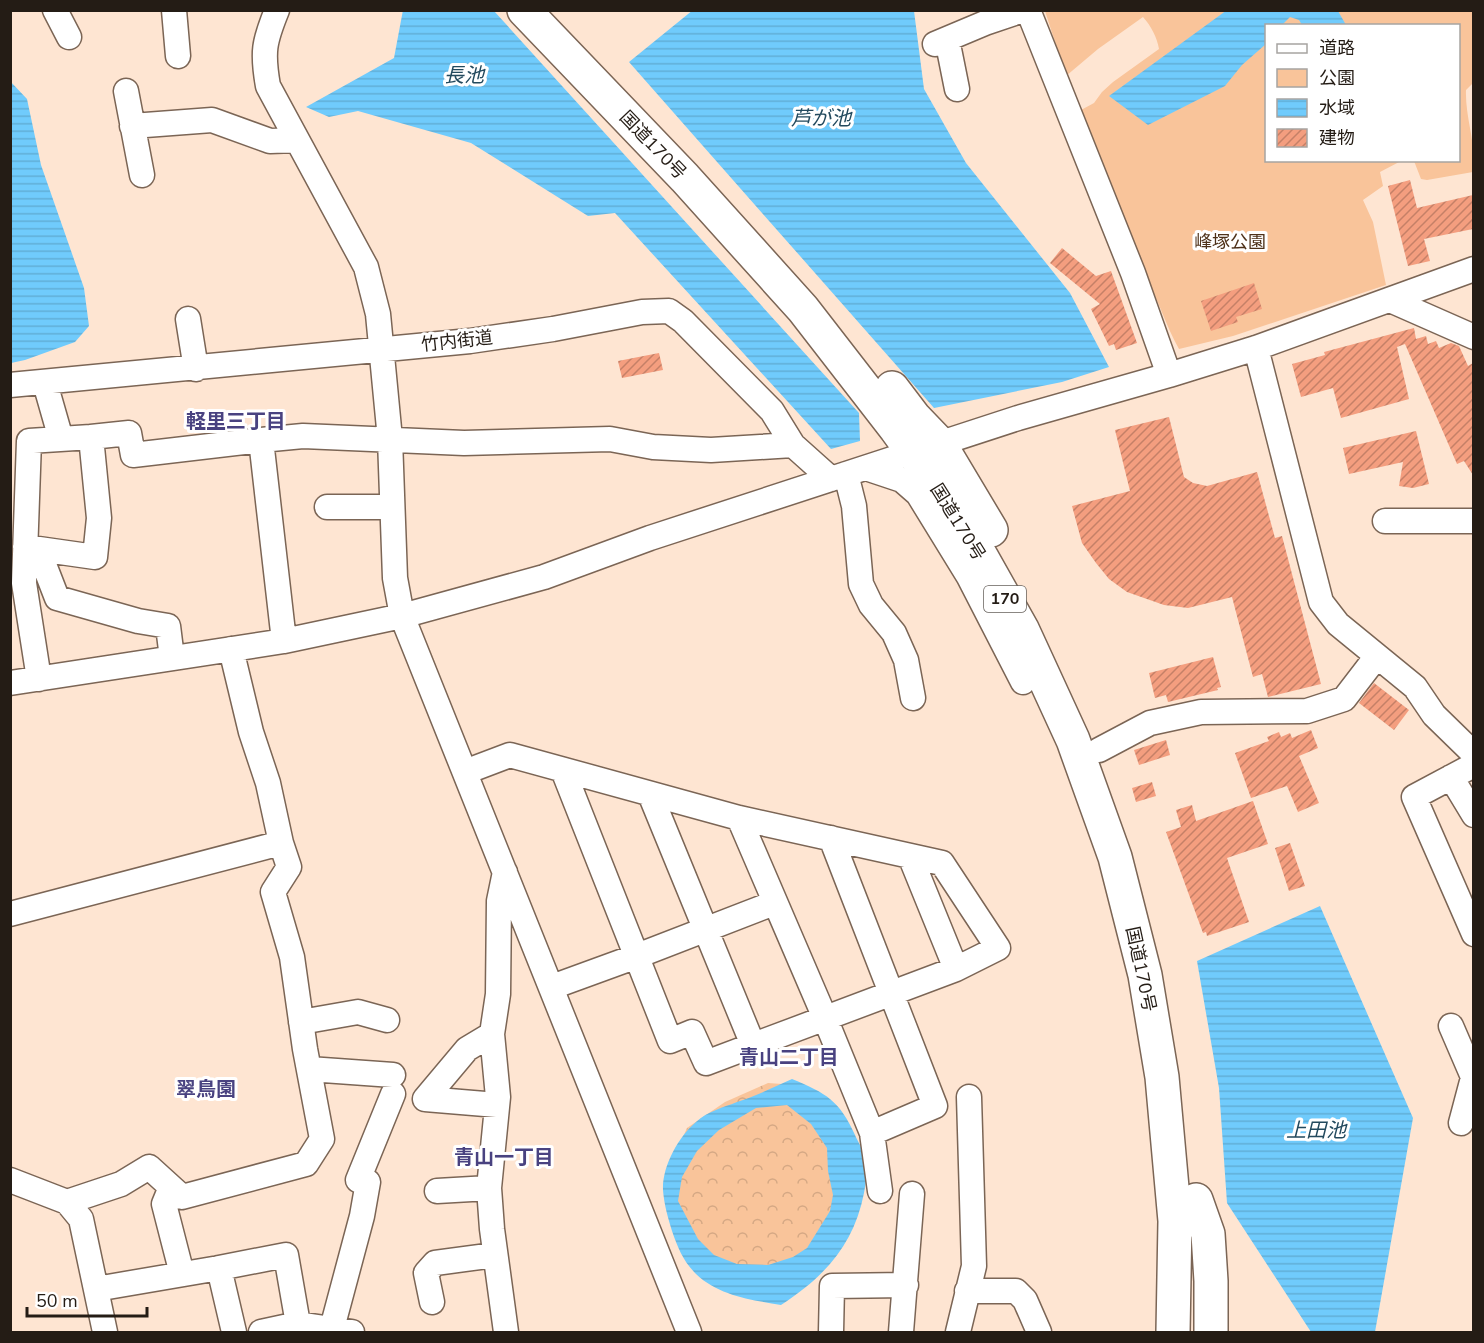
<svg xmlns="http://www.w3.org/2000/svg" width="1484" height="1343" viewBox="0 0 1484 1343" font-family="'Nunito Sans','Noto Sans JP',sans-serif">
  <defs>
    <pattern id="forest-crowns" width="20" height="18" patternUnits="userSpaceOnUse" patternTransform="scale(1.5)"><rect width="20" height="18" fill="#f9c49a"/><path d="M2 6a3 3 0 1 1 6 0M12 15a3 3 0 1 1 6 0" fill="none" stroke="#d5a884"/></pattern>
    <pattern id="water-rules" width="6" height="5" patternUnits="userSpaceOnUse" patternTransform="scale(1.5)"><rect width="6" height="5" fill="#70cbfc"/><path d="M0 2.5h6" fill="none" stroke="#61aed7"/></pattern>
    <pattern id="building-hatch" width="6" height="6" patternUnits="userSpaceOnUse" patternTransform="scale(1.5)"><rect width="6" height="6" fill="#f49e7f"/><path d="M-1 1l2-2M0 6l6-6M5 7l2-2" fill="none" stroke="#c58067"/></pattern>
  </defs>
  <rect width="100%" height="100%" fill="#fee5d2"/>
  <path fill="url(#forest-crowns)" d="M 768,1083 L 797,1085 L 824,1115 L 839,1214 L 791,1265 L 719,1268 L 692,1242 L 678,1206 L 671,1165 L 687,1128 L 725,1102 Z"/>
  <path fill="#f9c49a" d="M 1045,11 L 1473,11 L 1473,83 L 1466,90 C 1465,118 1477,145 1473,172 L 1427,180 L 1421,179 L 1414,161 L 1458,160 L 1458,26 L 1266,26 L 1266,160 L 1401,161 L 1380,172 L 1383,186 L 1363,200 L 1373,222 L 1386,285 L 1233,336 L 1179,349 C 1166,326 1159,301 1146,278 L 1081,110 L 1094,103 L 1102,92 L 1113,82 L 1159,49 C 1157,37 1151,26 1143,17 L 1098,49 L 1066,76 Z"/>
  <path fill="url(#water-rules)" fill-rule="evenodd" d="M 403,10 L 494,11 L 859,413 L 860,441 L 831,449 L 615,213 L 588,216 L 471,143 L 358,111 L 329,117 L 306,107 L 394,58 Z
    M 693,10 L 914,11 L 924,89 L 966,163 L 1070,293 L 1109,367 L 1062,382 L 934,408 L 629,62 Z
    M 1227,10 L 1338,11 L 1346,25 L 1302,25 L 1299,20 L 1290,17 L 1282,25 L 1266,26 L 1266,44 L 1242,65 L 1225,86 L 1148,125 L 1109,96 Z
    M 10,81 L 27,99 L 41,165 L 84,288 L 89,326 L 75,342 L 25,360 L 11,363 Z
    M 1320,906 L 1413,1118 L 1375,1332 L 1311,1332 L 1227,1203 L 1219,1088 L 1197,961 Z
    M 792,1079 C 826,1093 840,1101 855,1135 C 858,1142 863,1149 865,1157 C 868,1168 866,1182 864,1193 C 854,1245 824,1277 781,1305 C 752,1300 719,1296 696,1274 C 683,1261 678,1248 672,1231 C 668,1218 664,1204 663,1190 C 662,1167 678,1137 696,1122 C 708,1111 722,1108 737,1102 C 756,1096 774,1087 792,1079 ZM 787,1105 L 811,1124 L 827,1148 L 828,1171 L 833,1195 L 830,1211 L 807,1248 L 793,1257 L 768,1265 L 737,1264 L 714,1255 L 698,1239 L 678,1201 L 682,1177 L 697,1151 L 719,1130 L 756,1108 Z"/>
  <path fill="url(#building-hatch)" d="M 1410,180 L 1417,208 L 1473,195 L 1473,229 L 1424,239 L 1430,261 L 1408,266 L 1388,186 Z
    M 1062,248 L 1096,276 L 1111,271 L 1137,343 L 1116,350 L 1114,344 L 1109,346 L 1091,309 L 1100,304 L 1050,263 Z
    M 1254,283 L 1262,309 L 1236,317 L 1238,322 L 1211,331 L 1201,301 Z
    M 1414,328 L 1416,339 L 1426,336 L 1428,344 L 1436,341 L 1439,348 L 1451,343 L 1459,346 L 1468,366 L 1473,363 L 1473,475 L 1464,461 L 1457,464 L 1405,344 L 1397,347 L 1409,399 L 1341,418 L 1333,388 L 1301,397 L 1292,364 L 1325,355 L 1324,352 Z
    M 659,353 L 663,370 L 622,378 L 618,361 Z
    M 1169,417 L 1184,477 L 1193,483 L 1207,486 L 1257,472 L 1275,538 L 1282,536 L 1321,684 L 1268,697 L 1262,674 L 1253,677 L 1232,597 L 1188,608 L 1164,605 L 1127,592 L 1109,579 L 1096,563 L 1082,543 L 1072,506 L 1130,491 L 1115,430 Z
    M 1416,431 L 1429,484 L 1413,488 L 1399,486 L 1403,462 L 1349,474 L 1343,448 Z
    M 1213,657 L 1221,687 L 1217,688 L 1218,690 L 1168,702 L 1166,695 L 1155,698 L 1149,673 Z
    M 1374,683 L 1409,710 L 1394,730 L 1359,703 Z
    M 1311,730 L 1318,748 L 1299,756 L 1319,803 L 1298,812 L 1287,786 L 1251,798 L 1235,753 L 1269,741 L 1267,737 L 1279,732 L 1281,737 L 1290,733 L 1292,738 Z
    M 1166,740 L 1170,755 L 1139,765 L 1134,750 Z
    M 1152,782 L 1156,796 L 1136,802 L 1132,788 Z
    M 1253,801 L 1268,844 L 1227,858 L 1249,922 L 1207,936 L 1206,932 L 1203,933 L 1166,832 L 1181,827 L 1176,810 L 1192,805 L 1196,821 Z
    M 1290,843 L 1305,886 L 1289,891 L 1275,848 Z"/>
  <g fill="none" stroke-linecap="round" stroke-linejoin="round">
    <defs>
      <path id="minor" d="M 55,10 L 69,37
        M 174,10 L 178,56
        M 277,10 C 264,42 262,52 268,86 L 366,267 L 378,314 L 390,439 L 395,578 L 402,616 L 689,1332
        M 1028,10 L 1133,273 L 1169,375
        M 947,39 L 957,89
        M 935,44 L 985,23 L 1023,10
        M 126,91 L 142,175
        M 132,126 L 212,120 L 270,141 L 297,140
        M 1390,300 L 1474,337
        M 188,319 L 196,369
        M 1256,348 L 1321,602 L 1338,624 L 1415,687 L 1434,715 L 1474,754
        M 45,383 L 61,439
        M 10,385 L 470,341 L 553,329 L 642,312 L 669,311 L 683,321 L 772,411 L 793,445 L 831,479
        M 261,440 L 303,436 L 464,443 L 610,439 L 653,447 L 711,450 L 793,445
        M 866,468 L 902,480 L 918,494 L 969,577 L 1023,682
        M 846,474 L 854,506 L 861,584 L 871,605 L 894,633 L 906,660 L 913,698
        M 327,507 L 392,507
        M 1385,521 L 1474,521
        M 25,547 L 95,557 L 99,518 L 91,437 L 129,433 L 133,455 L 261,440 L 284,641
        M 38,549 L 57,598 L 138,621 L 168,626 L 172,658
        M 39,679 L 24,583 L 29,441 L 91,437
        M 10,683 L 284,641 L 402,616 L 544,577 L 650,538 L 1018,418 L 1169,375 L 1256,348 L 1474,269
        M 1099,750 L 1150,723 L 1201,712 L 1307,711 L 1344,699 L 1377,656
        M 1474,765 L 1414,797 L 1474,934
        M 465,772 L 510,755 L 739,818 L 942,863 L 998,948 L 956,969 L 706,1063 L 692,1032 L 670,1041 L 563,770
        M 1451,777 L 1474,815
        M 650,794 L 753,1045
        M 739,818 L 825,1018 L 872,1133 L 880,1191
        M 831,838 L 935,1106 L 872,1133
        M 910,856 L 956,969
        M 505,872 L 499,901 L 498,994 L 492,1034 L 498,1097 L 489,1188 L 492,1229 L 506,1332
        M 10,914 L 281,843
        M 552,987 L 637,956 L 774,903
        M 301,1022 L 358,1012 L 387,1020
        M 1451,1026 L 1473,1077
        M 309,1069 L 393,1075
        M 425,1099 L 467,1049 L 492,1034
        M 425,1099 L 497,1105
        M 1461,1123 L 1474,1074
        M 10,1180 L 67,1202 L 81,1219 L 105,1332
        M 171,1187 L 164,1204 L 182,1274
        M 437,1191 L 489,1188
        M 67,1202 L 121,1184 L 149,1167 L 182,1197 L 306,1164 L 322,1139 L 305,1049 L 292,957 L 273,892 L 289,867 L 281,843 L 268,783 L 251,732 L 231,649
        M 219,1268 L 234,1332
        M 96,1289 L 219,1268 L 286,1255 L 298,1324
        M 967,1291 L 1016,1291 L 1025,1300 L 1039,1332
        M 432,1302 L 426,1273 L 435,1263 L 495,1255
        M 261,1332 L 298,1324 L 352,1332
        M 331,1332 L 362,1216 L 368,1182 L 358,1180 L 393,1094
        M 831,1332 L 832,1286 L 906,1285
        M 901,1332 L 912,1194
        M 958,1332 L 974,1266 L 969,1097"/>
      <path id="highway" d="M 524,10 L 685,178 L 803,309 L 896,429 L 955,510 L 1022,629 L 1073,740 L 1115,857 L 1145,975 L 1162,1077 L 1175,1221 L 1173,1332
        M 892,388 L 914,417 L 939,443 L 991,530
        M 1196,1200 L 1208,1234 L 1211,1281 L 1211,1332"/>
    </defs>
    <use href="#minor" stroke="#7b6555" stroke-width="27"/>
    <use href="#highway" stroke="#7b6555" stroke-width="36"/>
    <use href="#minor" stroke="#fff" stroke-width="24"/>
    <use href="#highway" stroke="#fff" stroke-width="33"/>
  </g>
  <g text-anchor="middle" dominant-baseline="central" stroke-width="6" stroke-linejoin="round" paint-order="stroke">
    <rect fill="#fff" stroke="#66605b" stroke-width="1.5" x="984" y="586" width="42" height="26" rx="4.5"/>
    <g font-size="16" font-weight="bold" fill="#241c15">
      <text x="1005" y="599">170</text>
    </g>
    <g font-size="18" fill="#241c15" stroke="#fff">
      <text transform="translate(653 145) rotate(46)">国道170号</text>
      <text transform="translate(457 341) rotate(-6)">竹内街道</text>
      <text transform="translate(958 522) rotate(58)">国道170号</text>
      <text transform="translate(1141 969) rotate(78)">国道170号</text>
    </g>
    <g font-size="18" fill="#4e3119" stroke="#fff">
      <text x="1230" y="242">峰塚公園</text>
    </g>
    <g font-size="20" font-style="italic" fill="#234a5e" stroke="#fff">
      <text x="464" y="75">長池</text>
      <text x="821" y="118">芦が池</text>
      <text x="1316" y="1130">上田池</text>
    </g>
    <g font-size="20" font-weight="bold" fill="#494280" stroke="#fff">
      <text x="236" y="421">軽里三丁目</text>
      <text x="789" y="1057">青山二丁目</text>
      <text x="206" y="1089">翠鳥園</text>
      <text x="504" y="1157">青山一丁目</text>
    </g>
  </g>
  <rect width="1484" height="1343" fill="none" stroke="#241c15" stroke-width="24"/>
  <rect x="1265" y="24" width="195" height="138" fill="#ffffff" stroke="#a7a4a1" stroke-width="1.5"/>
  <rect x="1277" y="44" width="30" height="9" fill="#ffffff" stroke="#a7a4a1" stroke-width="1.5"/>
  <text x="1319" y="54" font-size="18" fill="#241c15">道路</text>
  <rect x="1277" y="69" width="30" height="18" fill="#f9c49a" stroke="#a7a4a1" stroke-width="1.5"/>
  <text x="1319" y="84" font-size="18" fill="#241c15">公園</text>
  <rect x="1277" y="99" width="30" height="18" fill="url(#water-rules)" stroke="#a7a4a1" stroke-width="1.5"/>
  <text x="1319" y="114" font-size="18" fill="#241c15">水域</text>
  <rect x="1277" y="129" width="30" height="18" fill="url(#building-hatch)" stroke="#a7a4a1" stroke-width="1.5"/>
  <text x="1319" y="144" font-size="18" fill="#241c15">建物</text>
  <path d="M27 1307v9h120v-9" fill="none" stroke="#241c15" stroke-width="3"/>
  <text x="36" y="1307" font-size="18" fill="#241c15" stroke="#ffffff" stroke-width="4.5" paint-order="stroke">50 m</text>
</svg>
